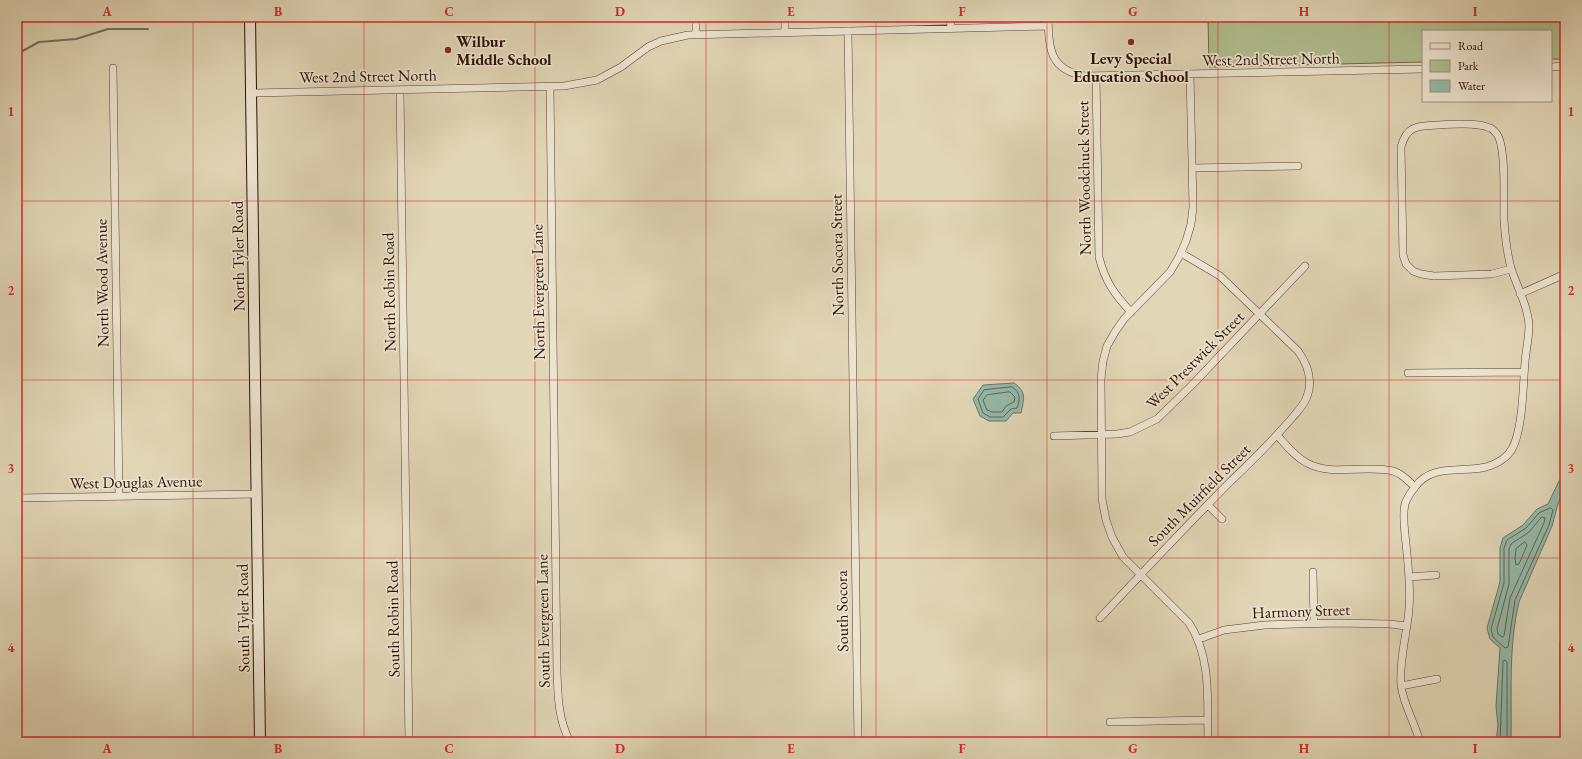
<svg xmlns="http://www.w3.org/2000/svg" width="1582" height="759" viewBox="0 0 1582 759" font-family="'EB Garamond',serif">
  <rect width="100%" height="100%" fill="#e1d6b6"/>
  <filter id="stains"><feTurbulence type="fractalNoise" baseFrequency=".005" numOctaves="4"/><feColorMatrix values="0 0 0 0 .2 0 0 0 0 .09 0 0 0 0 .02 0 0 0 .5 -.17"/></filter>
  <radialGradient id="worn" r=".72"><stop offset=".6" stop-color="#630" stop-opacity="0"/><stop offset="1" stop-color="#630" stop-opacity=".3"/></radialGradient>
  <path fill="#b1be8f" stroke="#706749" d="M 1208,17 L 1565,17 L 1565,59 L 1551,59 L 1551,31 L 1423,31 L 1423,62 L 1209,67 Z"/>
  <path fill="#95b9a9" stroke="#6c7567" d="M 1014,383 C 1027,392 1024,399 1021,413 L 1013,413 L 1006,421 L 989,421 L 980,416 L 973,399 L 983,385 Z
    M 1560,479 L 1565,479 L 1565,487 L 1558,504 L 1552,526 L 1519,602 C 1508,649 1512,694 1511,742 L 1496,742 L 1498,725 L 1496,706 L 1500,648 L 1490,639 L 1487,628 L 1500,582 L 1500,548 L 1503,538 L 1523,525 L 1537,509 L 1548,504 Z"/>
  <g fill="none" stroke-linecap="round" stroke-linejoin="round">
    <path stroke="#626456" stroke-width="1" d="M 1012,387 C 1021,392 1020,400 1017,408 L 1011,409 L 1003,417 L 990,417 L 983,413 L 978,399 L 984,390 Z
      M 1010,392 L 1015,397 L 1014,402 L 1006,406 L 1002,412 L 992,412 L 987,410 L 983,400 L 987,395 Z
      M 1551,508 L 1553,510 L 1549,525 L 1515,600 L 1508,647 L 1505,648 L 1493,637 L 1491,629 L 1504,583 L 1504,548 L 1507,540 L 1526,528 L 1539,513 Z
      M 1542,517 L 1545,518 L 1544,523 L 1510,598 L 1504,636 L 1502,637 L 1498,634 L 1497,629 L 1509,584 L 1509,549 L 1511,544 L 1529,532 Z
      M 1525,542 L 1527,545 L 1519,564 L 1516,565 L 1515,558 L 1516,549 Z
      M 1500,742 L 1503,661 L 1505,660 L 1507,662 L 1507,742"/>
    <path stroke="#6c7567" stroke-width="2" d="M 17,54 L 39,42 L 76,39 L 108,29 L 148,29"/>
    <defs>
      <path id="street" d="M 696,17 L 696,34
        M 950,17 L 951,28
        M 1048,17 C 1049,48 1049,70 1085,76 L 1423,69
        M 848,31 L 858,742
        M 785,32 L 785,17
        M 1551,67 L 1565,66
        M 113,68 L 119,497
        M 1190,74 L 1193,207 L 1191,224 L 1186,241 L 1179,257 L 1170,272 L 1124,319 L 1115,332 L 1107,346 L 1103,361 L 1101,379 L 1102,499 L 1106,520 L 1112,537 L 1123,557 L 1189,623 C 1212,658 1207,702 1208,742
        M 1096,76 L 1099,257 C 1105,281 1114,294 1131,312
        M 550,87 L 557,672 C 558,696 558,719 570,742
        M 400,90 L 409,742
        M 251,93 L 564,86 L 597,80 L 621,67 L 648,47 L 661,41 L 688,35 L 1048,26
        M 1192,168 L 1298,166
        M 1520,294 L 1565,274
        M 1408,373 L 1524,372
        M 1277,435 C 1286,445 1295,457 1307,463 C 1333,477 1365,464 1393,471 C 1402,473 1408,481 1415,487
        M 1054,436 L 1117,434 L 1130,432 L 1157,419 L 1192,385 L 1305,266
        M 17,498 L 256,494
        M 1208,505 L 1222,519
        M 1313,572 L 1314,624
        M 1409,577 L 1436,575
        M 1100,618 C 1143,572 1187,525 1232,480 C 1253,460 1273,440 1292,418 C 1297,412 1303,406 1306,399 C 1314,381 1308,365 1298,351 L 1220,276 L 1181,253
        M 1199,639 L 1224,630 L 1265,625 L 1337,623 L 1390,624 L 1406,626
        M 1401,686 L 1437,679
        M 1110,722 L 1207,720
        M 1420,742 C 1415,723 1403,704 1401,685 C 1399,658 1407,635 1409,609 C 1411,587 1408,565 1406,544 C 1405,532 1402,517 1405,504 C 1407,498 1411,492 1415,487 C 1432,463 1462,473 1486,467 C 1496,464 1507,458 1512,449 C 1523,429 1523,385 1525,362 C 1526,350 1529,337 1529,326 C 1528,306 1517,287 1511,268 C 1507,253 1505,236 1504,220 C 1503,202 1507,145 1496,133 C 1495,132 1492,128 1490,128 C 1478,122 1451,124 1438,125 C 1418,126 1407,125 1401,147 L 1403,255 L 1406,264 L 1413,271 L 1421,274 L 1434,276 L 1492,274 L 1511,269
        M 1564,742 L 1563,647 L 1565,633"/>
      <path id="secondary" d="M 250,17 L 260,742"/>
    </defs>
    <use href="#street" stroke="#5b4230" stroke-width="8"/>
    <use href="#secondary" stroke="#2e1003" stroke-width="12"/>
    <use href="#street" stroke="#ece4d0" stroke-width="7"/>
    <use href="#secondary" stroke="#ece4d0" stroke-width="10"/>
  </g>
  <path fill="none" stroke="#d62828" stroke-width="1" stroke-opacity="0.55" d="M 193,17 L 193,742M 364,17 L 364,742M 535,17 L 535,742M 706,17 L 706,742M 876,17 L 876,742M 1047,17 L 1047,742M 1218,17 L 1218,742M 1389,17 L 1389,742M 17,201 L 1565,201M 17,380 L 1565,380M 17,558 L 1565,558"/>
  <g fill="#8f2418" stroke="#ece4d0" stroke-width="1.5">
    <circle cx="1131" cy="42" r="4"/>
    <circle cx="448" cy="50" r="4"/>
  </g>
  <g text-anchor="middle" dominant-baseline="central" stroke-width="3.5" stroke-linejoin="round" paint-order="stroke">
    <g font-size="16" font-weight="bold" fill="#2e1003" stroke="#ece4d0" text-anchor="start">
      <text x="456" y="41">Wilbur<tspan x="456" dy="18">Middle School</tspan></text>
      <text x="1131" y="58" text-anchor="middle">Levy Special<tspan x="1131" dy="18">Education School</tspan></text>
    </g>
    <g font-size="16" fill="#2e1003" stroke="#ece4d0">
      <text transform="translate(1271 59) rotate(-1)">West 2nd Street North</text>
      <text transform="translate(368 76) rotate(-1)">West 2nd Street North</text>
      <text transform="translate(1084 178) rotate(-91)">North Woodchuck Street</text>
      <text transform="translate(837 255) rotate(-91)">North Socora Street</text>
      <text transform="translate(238 256) rotate(-91)">North Tyler Road</text>
      <text transform="translate(102 283) rotate(-91)">North Wood Avenue</text>
      <text transform="translate(389 292) rotate(-91)">North Robin Road</text>
      <text transform="translate(538 292) rotate(-91)">North Evergreen Lane</text>
      <text transform="translate(1195 360) rotate(-45)">West Prestwick Street</text>
      <text transform="translate(136 482) rotate(-1)">West Douglas Avenue</text>
      <text transform="translate(1199 495) rotate(-45)">South Muirfield Street</text>
      <text transform="translate(842 611) rotate(-91)">South Socora</text>
      <text transform="translate(1301 611) rotate(-2)">Harmony Street</text>
      <text transform="translate(243 618) rotate(-91)">South Tyler Road</text>
      <text transform="translate(393 619) rotate(-91)">South Robin Road</text>
      <text transform="translate(543 621) rotate(-91)">South Evergreen Lane</text>
    </g>
  </g>
  <rect width="1582" height="759" fill="none" stroke="#e1d6b6" stroke-width="44"/>
  <rect x="1422" y="30" width="130" height="72" fill="#ece4d0" stroke="#a08f7e"/>
  <rect x="1430" y="43" width="20" height="6" fill="#ece4d0" stroke="#a08f7e"/>
  <text x="1458" y="50" font-size="12" fill="#2e1003">Road</text>
  <rect x="1430" y="60" width="20" height="12" fill="#b1be8f" stroke="#a08f7e"/>
  <text x="1458" y="70" font-size="12" fill="#2e1003">Park</text>
  <rect x="1430" y="80" width="20" height="12" fill="#95b9a9" stroke="#a08f7e"/>
  <text x="1458" y="90" font-size="12" fill="#2e1003">Water</text>
  <rect x="22" y="22" width="1538" height="715" fill="none" stroke="#d62828" stroke-width="1.5"/>
  <g font-size="13" text-anchor="middle" font-weight="bold" fill="#d62828">
    <text x="107" y="16">A</text>
    <text x="278" y="16">B</text>
    <text x="449" y="16">C</text>
    <text x="620" y="16">D</text>
    <text x="791" y="16">E</text>
    <text x="962" y="16">F</text>
    <text x="1133" y="16">G</text>
    <text x="1304" y="16">H</text>
    <text x="1475" y="16">I</text>
    <text x="11" y="116">1</text>
    <text x="1571" y="116">1</text>
    <text x="11" y="295">2</text>
    <text x="1571" y="295">2</text>
    <text x="11" y="473">3</text>
    <text x="1571" y="473">3</text>
    <text x="11" y="652">4</text>
    <text x="1571" y="652">4</text>
    <text x="107" y="753">A</text>
    <text x="278" y="753">B</text>
    <text x="449" y="753">C</text>
    <text x="620" y="753">D</text>
    <text x="791" y="753">E</text>
    <text x="962" y="753">F</text>
    <text x="1133" y="753">G</text>
    <text x="1304" y="753">H</text>
    <text x="1475" y="753">I</text>
  </g>
  <rect width="100%" height="100%" filter="url(#stains)"/>
  <rect width="100%" height="100%" fill="url(#worn)"/>
</svg>
